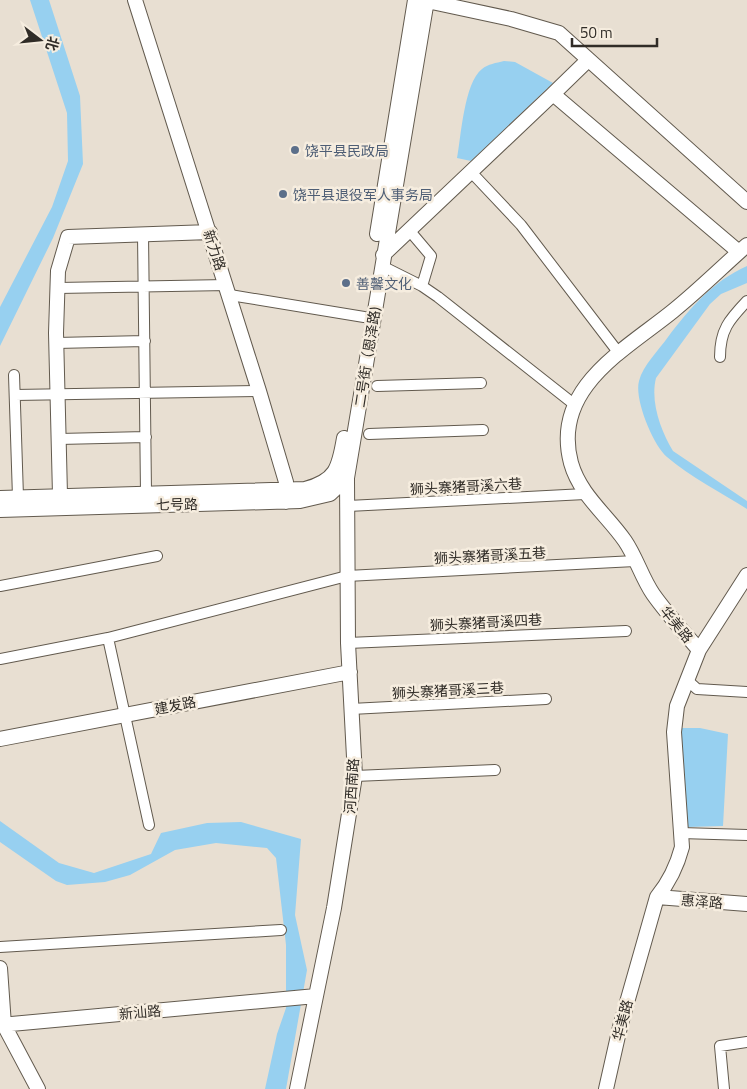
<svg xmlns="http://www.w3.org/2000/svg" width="747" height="1089" viewBox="0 0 747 1089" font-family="'Titillium Web','Noto Sans SC',sans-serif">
  <rect width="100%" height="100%" fill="#e8dfd2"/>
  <path fill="#97d0f0" d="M 30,0 L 49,0 L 80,96 L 83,164 L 53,238 L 0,346 L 0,307 L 52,207 L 68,161 L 67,113 Z
    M 504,61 L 515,62 L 553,83 L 471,161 L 457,158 C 461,137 464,83 482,69 C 488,64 496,63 504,61 Z
    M 747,266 L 747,283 L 721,294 L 710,304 L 656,378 C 650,402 661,431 673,451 L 747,501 L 747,509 C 722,493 690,477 667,457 C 653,445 634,399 639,381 C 643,365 659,350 668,337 C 690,308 713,281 747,266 Z
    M 681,728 L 700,728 L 728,734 L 723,826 L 688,827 Z
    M 0,821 L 59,863 L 94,873 L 151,854 L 161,833 L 207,823 L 241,822 L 301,839 L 295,915 L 307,970 L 286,1089 L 265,1089 L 277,1034 L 286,1008 L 286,945 L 276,858 L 267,848 L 216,843 L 175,850 L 130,875 L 105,882 L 67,885 L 56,881 L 0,842 Z"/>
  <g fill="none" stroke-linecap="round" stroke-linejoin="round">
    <defs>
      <path id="street" d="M 472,173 L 521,225 L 618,352
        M 409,230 L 431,256 L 422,286
        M 143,234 L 146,493
        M 382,266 L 422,286 L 438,297 L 575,405
        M 58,288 L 227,285
        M 230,295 L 364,317
        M 56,343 L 145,341
        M 720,357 C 720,330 729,320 747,301
        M 14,375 L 18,497
        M 377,386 L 481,383
        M 15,395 L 259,391
        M 369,434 L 483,430
        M 59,439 L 146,437
        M 348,506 L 585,494
        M 0,586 L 157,556
        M 108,638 L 149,825
        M 348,643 L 626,631
        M 0,659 L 108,638 L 347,576 L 635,561
        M 687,680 L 697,689 L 747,692
        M 351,709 L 546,699
        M 355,776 L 495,770
        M 681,833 L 747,835
        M 0,947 L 281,930
        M 724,1089 L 720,1046 L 747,1042"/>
      <path id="secondary" d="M 135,0 L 259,391 L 286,482 L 286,502
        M 427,1 L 511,19 L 559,33 L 747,202
        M 553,94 L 588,60
        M 377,234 L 415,0
        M 383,255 L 553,94 L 739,252
        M 60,495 L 56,333 L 58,271 L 68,237 L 210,232
        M 0,498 L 305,489 C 336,481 339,468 344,438
        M 0,510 L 300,501 L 330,494 L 347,478
        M 699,650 L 747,575
        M 0,739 L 350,672
        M 657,897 L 747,904
        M 0,968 L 4,1025 L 38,1089
        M 0,1025 L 316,996
        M 297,1089 L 334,908 L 355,776 L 348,643 L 347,478 L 427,0
        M 606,1089 L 620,1027 L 657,897 C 670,881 677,866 682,847 L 674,732 L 677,706 L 699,650 C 684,632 667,614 653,594 C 642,578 636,557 625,541 C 607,515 580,495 571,463 C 551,388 625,350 673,311 C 699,290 722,267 747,245"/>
    </defs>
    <use href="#street" stroke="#625a4e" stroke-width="12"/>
    <use href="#secondary" stroke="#625a4e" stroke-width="16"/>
    <use href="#street" stroke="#fff" stroke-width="10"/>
    <use href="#secondary" stroke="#fff" stroke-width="14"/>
  </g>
  <g fill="#5c6f8a" stroke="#f6eddf" stroke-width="2">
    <circle cx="295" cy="150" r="5"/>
    <circle cx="283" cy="194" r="5"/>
    <circle cx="346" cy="283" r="5"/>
  </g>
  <g text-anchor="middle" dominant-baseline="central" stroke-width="5" stroke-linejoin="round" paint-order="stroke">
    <g font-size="14" fill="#4e5e75" stroke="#f6eddf" text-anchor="start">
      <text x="305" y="150">饶平县民政局</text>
      <text x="293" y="194">饶平县退役军人事务局</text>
      <text x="356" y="283">善馨文化</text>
    </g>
    <g font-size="14" fill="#302c27" stroke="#f6eddf">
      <text transform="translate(215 250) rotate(72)">新力路</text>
      <text transform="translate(367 357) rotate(-81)">二号街（恩泽路)</text>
      <text transform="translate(466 486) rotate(-3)">狮头寨猪哥溪六巷</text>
      <text transform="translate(177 504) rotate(-1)">七号路</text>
      <text transform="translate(490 555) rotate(-3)">狮头寨猪哥溪五巷</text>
      <text transform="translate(486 622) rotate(-3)">狮头寨猪哥溪四巷</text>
      <text transform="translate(677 624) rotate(51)">华美路</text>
      <text transform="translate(448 690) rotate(-3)">狮头寨猪哥溪三巷</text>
      <text transform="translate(175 705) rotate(-11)">建发路</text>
      <text transform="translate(351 786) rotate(-86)">河西南路</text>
      <text transform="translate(702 901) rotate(5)">惠泽路</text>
      <text transform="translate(140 1012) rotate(-5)">新汕路</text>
      <text transform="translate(622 1020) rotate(-75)">华美路</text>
    </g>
  </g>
  <g transform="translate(40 40) rotate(106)" stroke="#f6eddf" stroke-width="4" paint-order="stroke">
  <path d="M0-4L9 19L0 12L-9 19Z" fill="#302c27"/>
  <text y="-8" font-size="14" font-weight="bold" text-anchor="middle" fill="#302c27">北</text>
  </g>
  <path d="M572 38v8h85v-8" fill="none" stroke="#302c27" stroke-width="2.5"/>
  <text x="580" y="38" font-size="15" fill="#302c27" stroke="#f6eddf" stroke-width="4" paint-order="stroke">50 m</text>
</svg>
